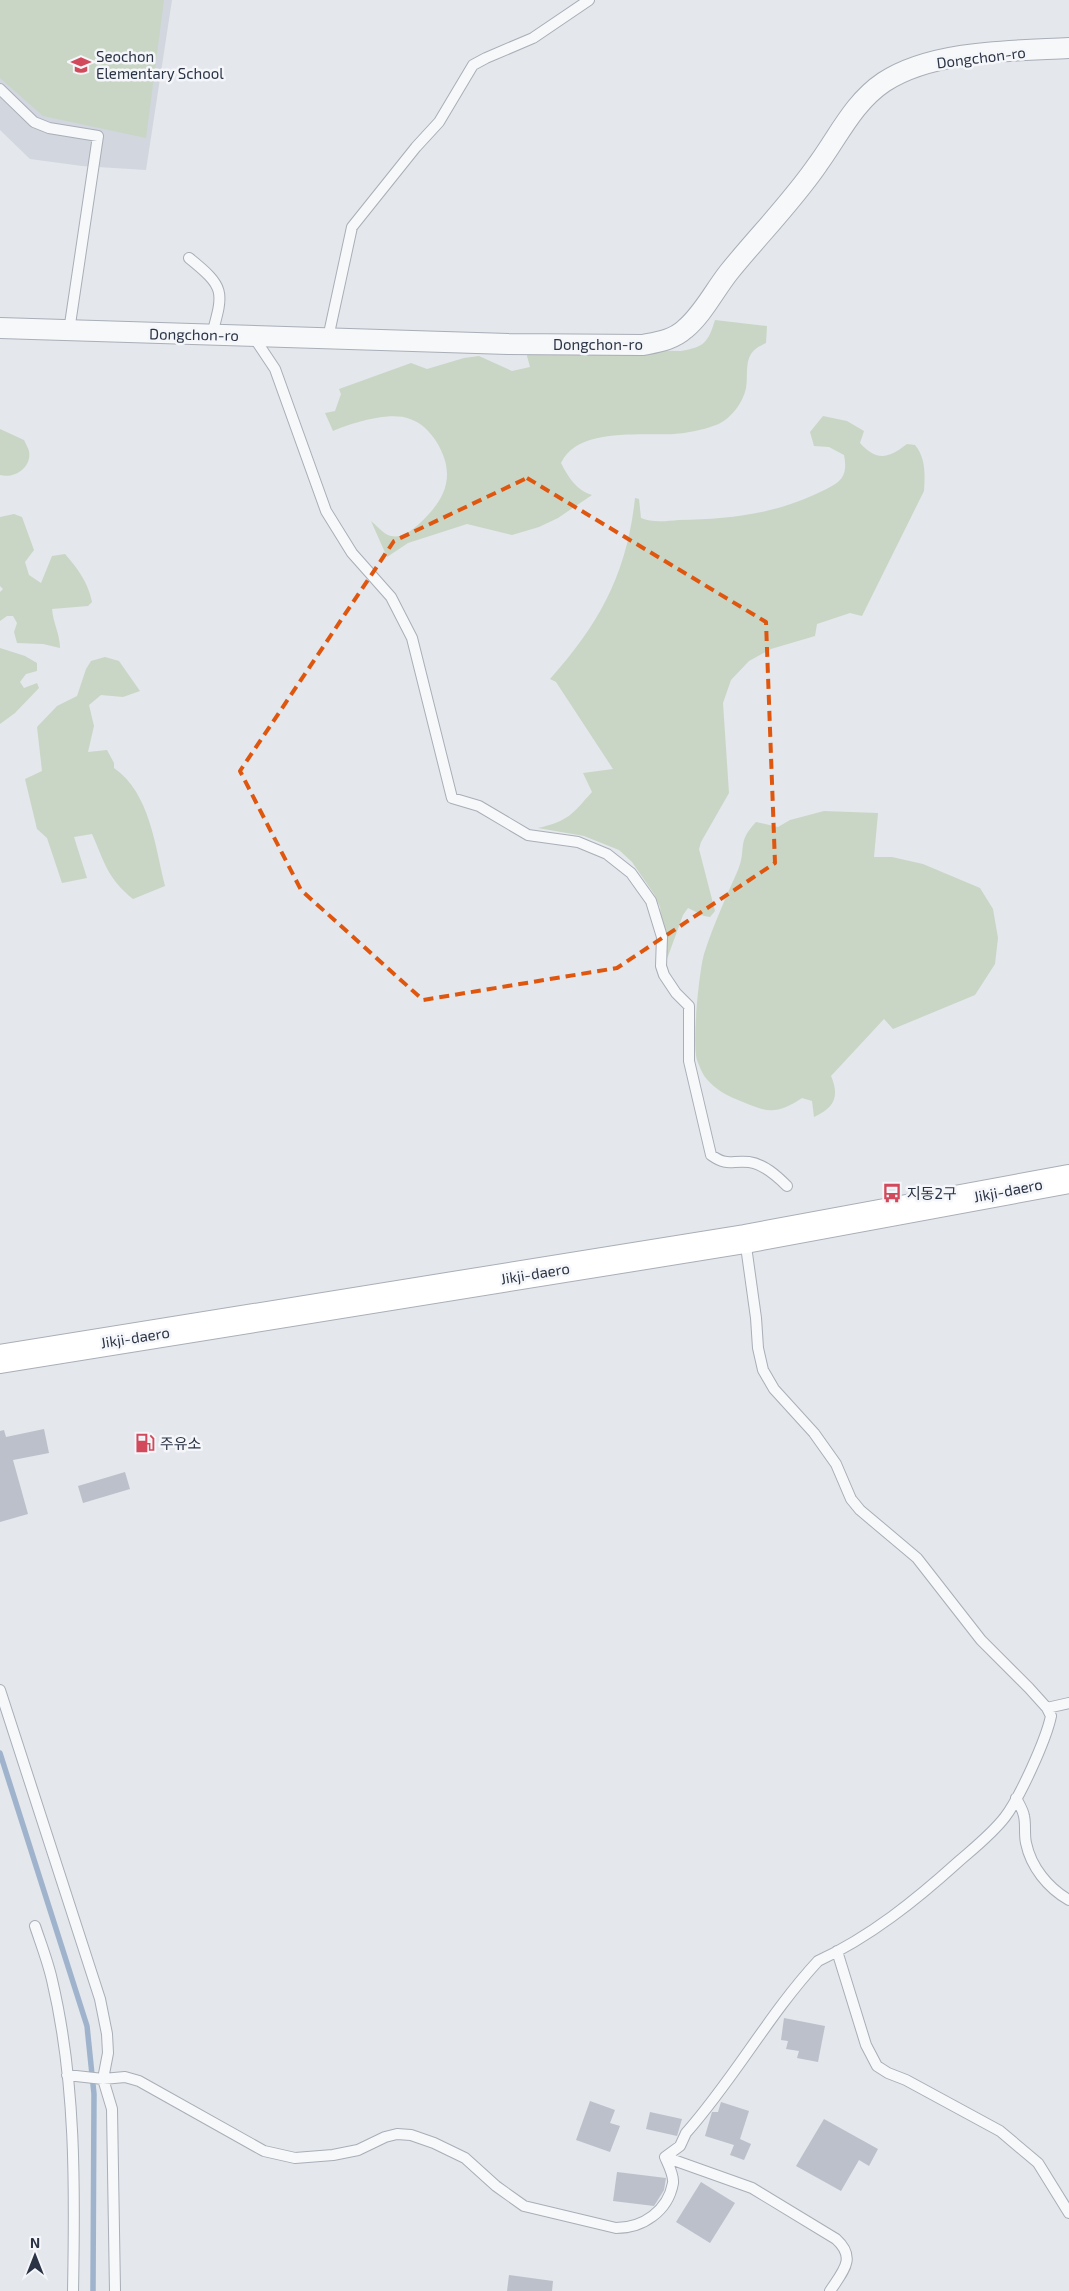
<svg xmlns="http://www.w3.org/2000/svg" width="1069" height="2291" viewBox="0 0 1069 2291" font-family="'Exo 2','Noto Sans KR',sans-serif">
  <rect width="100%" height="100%" fill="#e4e7ec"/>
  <path fill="#d2d6de" d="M 0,0 L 172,0 L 146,170 L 82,166 L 30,159 L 0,130 Z"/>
  <path fill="#c9d6c5" d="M 0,0 L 164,0 L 146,138 L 43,116 L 0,78 Z
    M 715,320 L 767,326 L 766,343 C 760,346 755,348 751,354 C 745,363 748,378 746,388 C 743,403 730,420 716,425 C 703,430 687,433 674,434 C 641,436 578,427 561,463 C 568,477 577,491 592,495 L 558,518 L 539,527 L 512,535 L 467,524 L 408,543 L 387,557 L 371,521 C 376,525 383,533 388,535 C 400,540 411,531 419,524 C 446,499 457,475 436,441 C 429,431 422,423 410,419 C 390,411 352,423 333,431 L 325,413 L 335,411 L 341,394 L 339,389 L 411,363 L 427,369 L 464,358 L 479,356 L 512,371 L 530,367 L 527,356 L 528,351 L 535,349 L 681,351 C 704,347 708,343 715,320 Z
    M 823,416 L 847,421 L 864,431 L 860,443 C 877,462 889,458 907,444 L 915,445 C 926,458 925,475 924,491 L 862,616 L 850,613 L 817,624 L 815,636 L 771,649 L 749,661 L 731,680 L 723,703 L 729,793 L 701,842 L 699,849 L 715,911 L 710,917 L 704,916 L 688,908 L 683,915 L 667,959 L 660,907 L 654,894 L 632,862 L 619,850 L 584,836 L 538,828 C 569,821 572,814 592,792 L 583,773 L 613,769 L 556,682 L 550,679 C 600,623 627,573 635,498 L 639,499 L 641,518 C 652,523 667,521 679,520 C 728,519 770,515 816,494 C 824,490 834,486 840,480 C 846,474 846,464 844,455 L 829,447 L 814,446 L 810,432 Z
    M 0,429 L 24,440 C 26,444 28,448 29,451 C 32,468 14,479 0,475 Z
    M 14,514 L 22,517 L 34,550 L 25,562 L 29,575 L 41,583 L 52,556 L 65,554 C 78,569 88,582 92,602 L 88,606 L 52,609 C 53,623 60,634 60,648 L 43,644 L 17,643 L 14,632 L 17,623 L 13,616 L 7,616 L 0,621 L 0,592 L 3,589 L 0,586 L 0,517 Z
    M 0,648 L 25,656 L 37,663 L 37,671 L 26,674 L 20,682 L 24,688 L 37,683 L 39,688 L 15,713 L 0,724 Z
    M 105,657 L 119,661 L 140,691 L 123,697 L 101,695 L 89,705 L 94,726 L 88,752 L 107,750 L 114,763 L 114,768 C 150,793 155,846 165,886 L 133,899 C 107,878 105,863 92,834 L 74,837 L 87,878 L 62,883 L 47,838 L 37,829 L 25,779 L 42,771 L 37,727 L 57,706 L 77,696 L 86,669 L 91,661 Z
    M 824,811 L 878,813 L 874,857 L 892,857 L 923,864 L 980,888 L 993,909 L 998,938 L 995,964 L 975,995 L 893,1029 L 884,1019 L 831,1076 C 840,1097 834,1108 814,1117 L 812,1101 L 802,1098 C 778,1114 768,1113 743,1102 C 728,1096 715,1090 705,1077 C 702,1073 699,1065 697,1060 C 692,1043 699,972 704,954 C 713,926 726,897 738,870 C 747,848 736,843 756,822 L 778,827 L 790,820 Z"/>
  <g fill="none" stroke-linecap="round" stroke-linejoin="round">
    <path stroke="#9fb4cc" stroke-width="5.5" d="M 0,1753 L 87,2026 L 94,2094 L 93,2291"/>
  </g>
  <path fill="#bbc0ca" d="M 44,1429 L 49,1453 L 13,1460 L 28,1514 L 0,1522 L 0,1431 L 4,1430 L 6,1437 Z
    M 125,1472 L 130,1489 L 83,1503 L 78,1486 Z
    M 784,2018 L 825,2026 L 818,2062 L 797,2058 L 799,2051 L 786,2049 L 788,2041 L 781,2040 Z
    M 590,2101 L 615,2110 L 610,2123 L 620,2126 L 610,2152 L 576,2140 Z
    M 721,2102 L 749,2111 L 740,2139 L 751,2144 L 744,2160 L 730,2155 L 734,2145 L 705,2136 L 712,2112 L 718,2112 Z
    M 650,2112 L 682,2119 L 677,2136 L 646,2129 Z
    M 824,2119 L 878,2149 L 869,2166 L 859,2160 L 841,2191 L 796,2166 Z
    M 617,2172 L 666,2178 L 664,2190 L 654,2206 L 613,2201 Z
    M 701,2182 L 735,2203 L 710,2243 L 676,2222 Z
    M 509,2275 L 553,2281 L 552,2291 L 507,2291 Z"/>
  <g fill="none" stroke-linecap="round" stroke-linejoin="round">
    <defs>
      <path id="service" d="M 0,89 L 34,122 L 49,128 L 98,136 L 69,331
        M 189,258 C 225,287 224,291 212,334
        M 253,336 L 275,369 L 326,511 L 352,553 L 391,597 L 412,638 L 452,798 L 479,806 L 528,835 L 578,842 L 607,854 L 631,873 L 651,901 L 662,937 L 661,966 L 664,975 L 676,993 L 689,1006 L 689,1061 L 711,1155 C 728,1167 731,1160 749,1162 C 764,1164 777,1176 787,1186
        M 328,338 L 352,227 L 416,147 L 439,122 L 473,65 L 486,58 L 533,38 L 589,0
        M 0,1690 L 100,1999 L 107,2034 L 108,2053 L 103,2079 L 112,2109 L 115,2291
        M 1047,1708 L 1069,1703
        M 1016,1798 C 1019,1804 1023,1810 1024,1816 C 1026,1825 1024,1834 1026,1843 C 1031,1867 1048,1888 1069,1900
        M 35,1926 C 41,1944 48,1962 52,1980 C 76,2081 75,2188 73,2291
        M 837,1951 L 866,2045 L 877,2066 L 888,2073 L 906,2080 L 1000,2131 L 1038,2163 L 1069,2213
        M 67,2075 L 103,2079 L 125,2077 L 139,2081 L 264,2151 L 295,2158 L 333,2155 L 358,2150 L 385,2137 L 397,2134 L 411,2135 L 434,2143 L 465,2158 L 496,2186 L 524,2206 L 616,2228 C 643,2228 668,2211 673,2183 C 674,2175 668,2164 665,2157 L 680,2146 L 686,2133 C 734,2079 769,2014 818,1961 C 870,1937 916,1900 958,1862 C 974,1848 992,1834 1005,1817 C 1020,1797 1046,1740 1051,1716 L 1047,1708 L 1029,1688 L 981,1640 L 917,1558 L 860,1510 L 851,1499 L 836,1464 L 814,1433 L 774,1389 L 763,1370 L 758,1348 L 756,1318 L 745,1239
        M 665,2157 L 752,2188 L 836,2239 C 857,2258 843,2271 830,2291"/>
      <path id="minor" d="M 0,328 L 508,344 L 643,345 C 658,342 673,340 685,329 C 703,314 714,291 729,272 C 758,236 792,202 818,164 C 839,135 854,102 884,82 C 933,50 1012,51 1069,48"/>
      <path id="secondary" d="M 0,1359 L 745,1239 L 1069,1179"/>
    </defs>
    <use href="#service" stroke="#a9aeb7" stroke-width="12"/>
    <use href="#minor" stroke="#a9aeb7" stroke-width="22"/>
    <use href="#secondary" stroke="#a9aeb7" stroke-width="30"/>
    <use href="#service" stroke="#f7f8fa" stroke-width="10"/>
    <use href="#minor" stroke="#f7f8fa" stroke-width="20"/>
    <use href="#secondary" stroke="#fff" stroke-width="28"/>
  </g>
  <path fill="none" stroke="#df570f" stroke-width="4" stroke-dasharray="10 6" stroke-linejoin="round" d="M 527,478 L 766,622 L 775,863 L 617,968 L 423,1000 L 301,890 L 240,771 L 394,541 Z"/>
  <defs>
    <symbol id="school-bare" viewBox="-9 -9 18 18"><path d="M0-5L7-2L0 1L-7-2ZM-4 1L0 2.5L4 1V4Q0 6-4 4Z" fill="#d1495b" stroke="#f4f6f9" stroke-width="2.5" paint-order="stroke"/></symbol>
    <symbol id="bus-bare" viewBox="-9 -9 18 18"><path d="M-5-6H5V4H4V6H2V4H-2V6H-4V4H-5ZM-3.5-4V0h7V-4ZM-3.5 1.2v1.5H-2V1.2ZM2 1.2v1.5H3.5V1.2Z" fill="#d1495b" stroke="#f4f6f9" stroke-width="2.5" paint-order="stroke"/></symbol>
    <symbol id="fuel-bare" viewBox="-9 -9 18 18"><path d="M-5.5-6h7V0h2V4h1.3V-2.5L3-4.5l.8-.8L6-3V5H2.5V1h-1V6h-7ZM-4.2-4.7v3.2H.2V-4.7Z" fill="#d1495b" stroke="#f4f6f9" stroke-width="2.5" paint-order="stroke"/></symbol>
  </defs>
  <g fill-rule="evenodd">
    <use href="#school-bare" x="67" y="51" width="28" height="28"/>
    <use href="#bus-bare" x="878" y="1179" width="28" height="28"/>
    <use href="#fuel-bare" x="131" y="1429" width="28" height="28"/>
  </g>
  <g text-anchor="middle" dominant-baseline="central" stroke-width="5" stroke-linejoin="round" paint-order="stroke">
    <g font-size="15" fill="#2b3445" stroke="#f4f6f9" text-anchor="start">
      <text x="96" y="56">Seochon<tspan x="96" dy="17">Elementary School</tspan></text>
      <text x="907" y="1193">지동2구</text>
      <text x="160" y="1443">주유소</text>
    </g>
    <g font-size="15" fill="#2b3445" stroke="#f4f6f9">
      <text transform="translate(981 57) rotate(-7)">Dongchon-ro</text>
      <text transform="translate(194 334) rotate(1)">Dongchon-ro</text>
      <text x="598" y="344">Dongchon-ro</text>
      <text transform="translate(1008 1190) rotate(-11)">Jikji-daero</text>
      <text transform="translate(535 1273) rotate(-9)">Jikji-daero</text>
      <text transform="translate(135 1337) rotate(-9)">Jikji-daero</text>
    </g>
  </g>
  <g transform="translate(35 2256)" stroke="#f4f6f9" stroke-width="4" paint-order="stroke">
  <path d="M0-4L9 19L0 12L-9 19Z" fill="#2b3445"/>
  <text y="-8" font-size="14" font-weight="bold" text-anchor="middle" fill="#2b3445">N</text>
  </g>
</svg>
